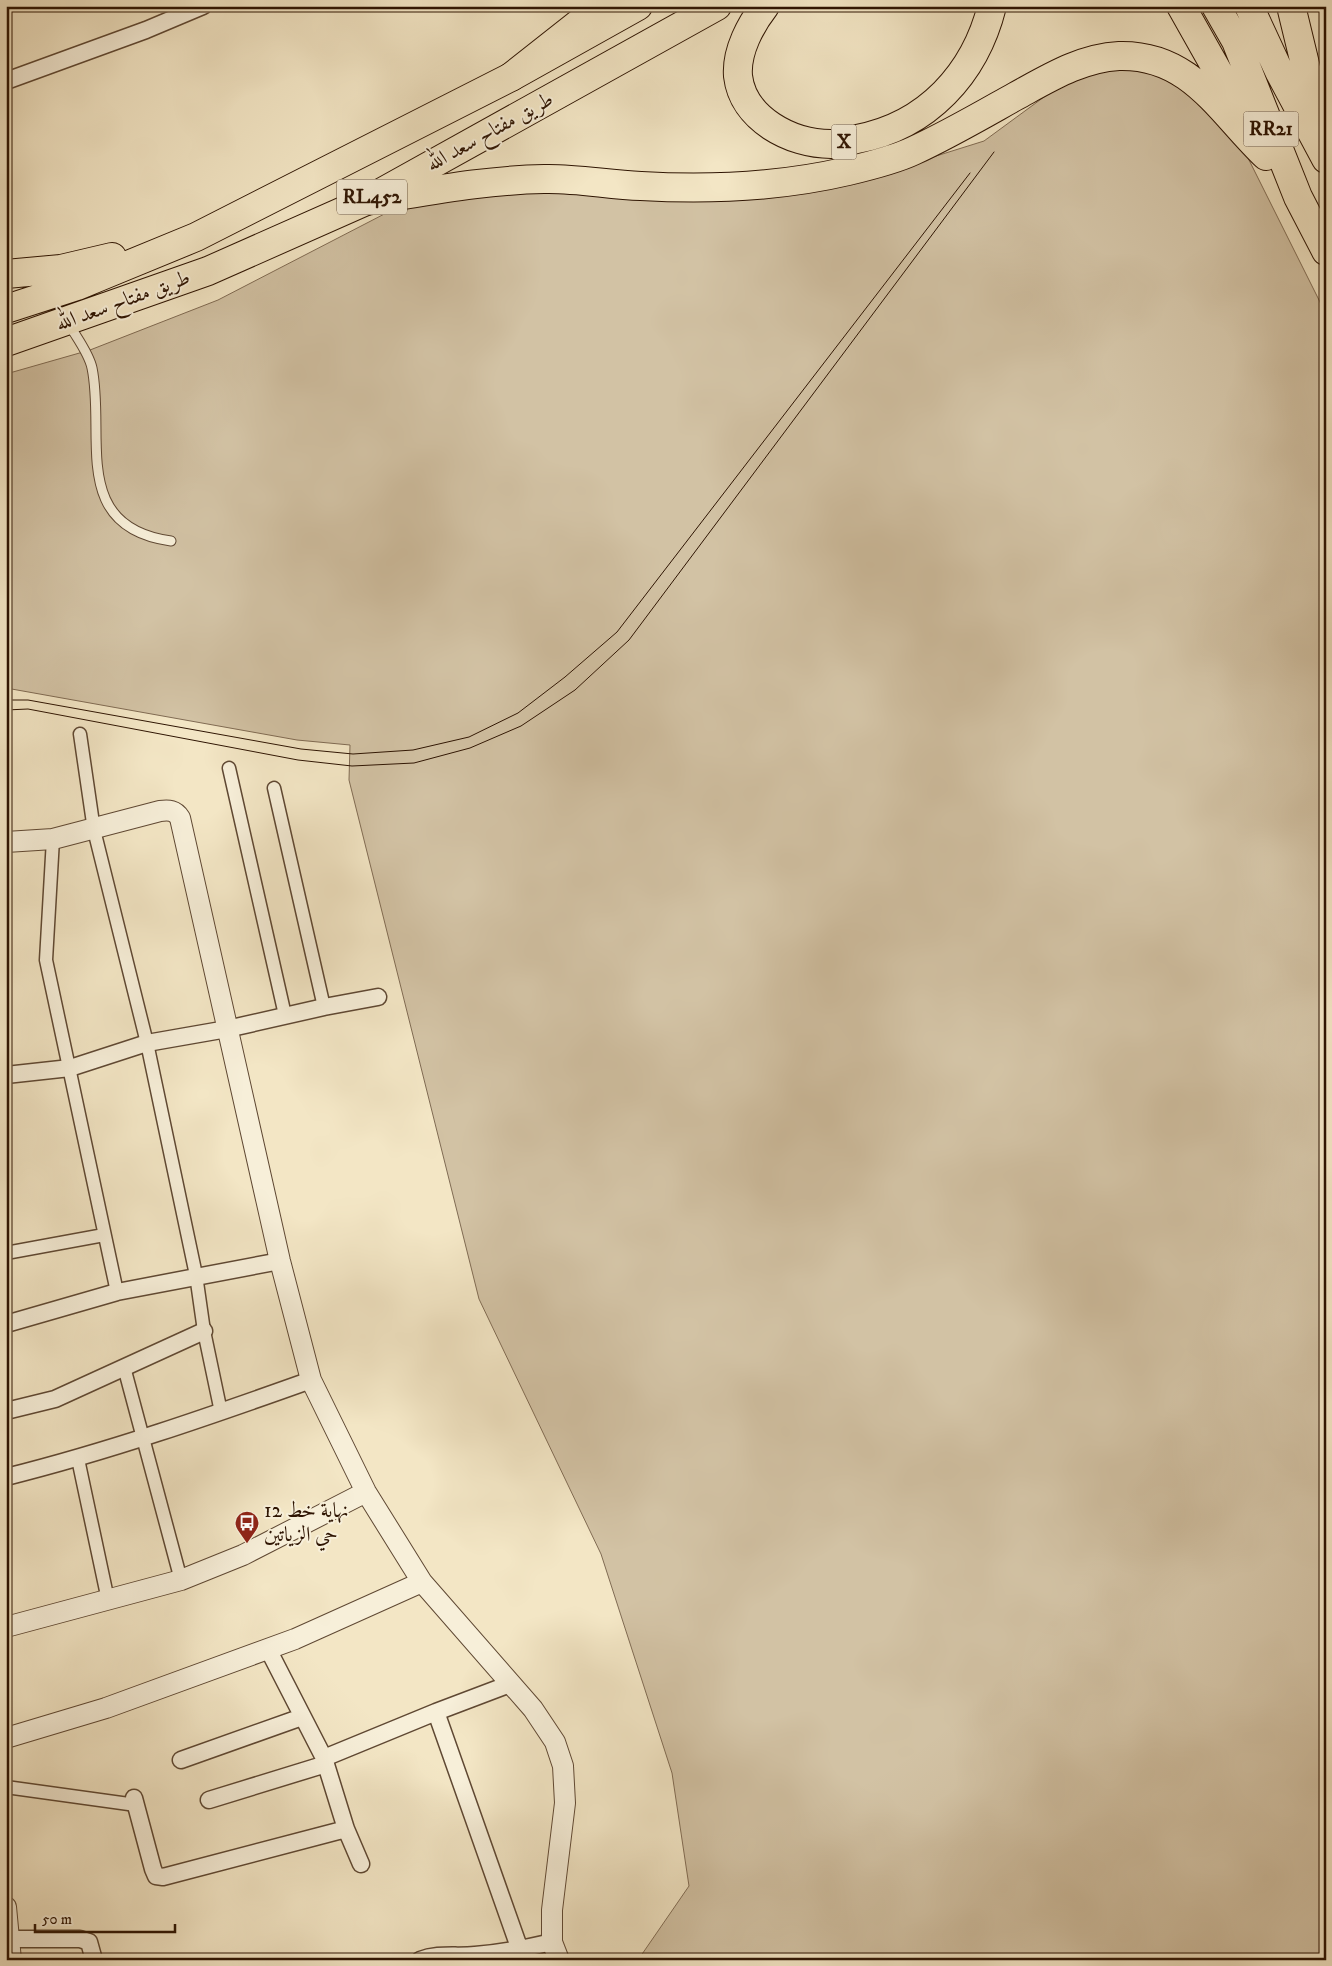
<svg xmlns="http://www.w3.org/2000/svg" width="1332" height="1966" viewBox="0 0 1332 1966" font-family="'IM FELL DW Pica',Amiri,serif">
  <rect width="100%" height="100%" fill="#f3e6c5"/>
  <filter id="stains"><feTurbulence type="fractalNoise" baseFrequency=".004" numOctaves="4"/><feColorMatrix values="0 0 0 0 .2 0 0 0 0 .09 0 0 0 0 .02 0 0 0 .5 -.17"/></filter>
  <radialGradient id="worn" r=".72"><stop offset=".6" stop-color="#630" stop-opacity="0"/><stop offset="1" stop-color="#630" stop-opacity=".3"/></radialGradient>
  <path fill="#d2c2a4" stroke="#806b53" d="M 1118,66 L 1190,81 L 1239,140 L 1326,314 L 1326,1960 L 638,1960 L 689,1886 L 672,1773 L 601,1554 L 479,1299 L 349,780 L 350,745 L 297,740 L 6,688 L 6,374 L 90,350 L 218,300 L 394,209 L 536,184 L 732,192 L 917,162 L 984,141 L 1059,86 Z"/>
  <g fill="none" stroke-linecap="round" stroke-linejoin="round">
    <defs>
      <path id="service" d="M 69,324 C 76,337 89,353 92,368 C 106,435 69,527 171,541"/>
      <path id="pedestrian" d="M 80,734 L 94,830 L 147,1043 L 196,1275 L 204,1331 L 221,1412
        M 229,768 L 285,1015
        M 274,788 L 324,1007
        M 53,839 L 46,960 L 117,1292
        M 6,1253 L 104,1235
        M 124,1367 L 181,1580
        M 78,1459 L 108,1600
        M 6,1787 L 136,1805"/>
      <path id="minor" d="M 6,81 L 146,30 L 203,6
        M 6,1075 L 70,1068 L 147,1043 L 227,1029 L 324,1007 L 378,997
        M 6,1324 L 117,1292 L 280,1261
        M 6,1411 L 55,1399 L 204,1331
        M 6,1477 C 110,1451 210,1416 311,1380
        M 268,1649 L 324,1758 L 346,1829 L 361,1864
        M 510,1684 L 436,1712 L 520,1950
        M 324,1758 L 436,1712
        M 181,1760 L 302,1717
        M 134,1798 L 153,1869 L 156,1876 L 163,1877 L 346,1829
        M 209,1800 L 326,1764
        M 10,1939 L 80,1939 L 89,1942 L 94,1960
        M 420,1960 C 438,1953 456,1957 475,1955 C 501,1953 527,1948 552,1942"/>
      <path id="tertiary" d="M 6,842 L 53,839 L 160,811 C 169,810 175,810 180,818 L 280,1261 L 311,1380 L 366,1492 L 422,1582 L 533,1709 L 555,1742 L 563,1766 L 565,1803 L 552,1910 L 552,1942 L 559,1960
        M 6,1627 L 181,1580 L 243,1555 L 366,1492
        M 6,1738 L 106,1708 L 295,1639 L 422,1582
        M 6,1907 L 11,1960"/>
      <path id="trunk" d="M 6,274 L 61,269 L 112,257
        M 6,309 L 77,286 L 196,237 L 511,77 L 638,6
        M 6,342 L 208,271 L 366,201 L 717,6"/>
      <path id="motorway" d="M 765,6 C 751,24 736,51 738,76 C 743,119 791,144 831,144 C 839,144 849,141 857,139 C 927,126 975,74 992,6
        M 1181,6 L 1243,116
        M 1216,6 L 1236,41 L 1298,197 L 1326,251
        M 1249,6 L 1280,73 L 1326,159
        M 1291,6 L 1320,126
        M 511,77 L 601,6
        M 366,201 C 425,192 484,180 544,179 C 576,178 609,185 641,186 C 711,190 780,187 848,171 C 869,166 894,160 913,151 C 948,135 982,115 1016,96 C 1049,78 1081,58 1119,56 C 1191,54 1220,112 1266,156"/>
    </defs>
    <use href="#service" stroke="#5f4833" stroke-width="11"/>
    <use href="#pedestrian" stroke="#5f4833" stroke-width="15"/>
    <use href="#minor" stroke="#5f4833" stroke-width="19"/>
    <use href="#tertiary" stroke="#5f4833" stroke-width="22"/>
    <use href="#trunk" stroke="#2e1402" stroke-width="30"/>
    <use href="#motorway" stroke="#2e1402" stroke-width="30"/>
    <use href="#service" stroke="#f7efd9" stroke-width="9"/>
    <use href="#pedestrian" stroke="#f7efd9" stroke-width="12"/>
    <use href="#minor" stroke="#f7efd9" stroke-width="16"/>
    <use href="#tertiary" stroke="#f7efd9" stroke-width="20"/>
    <use href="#trunk" stroke="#f3e6c5" stroke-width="28"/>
    <use href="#motorway" stroke="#f3e6c5" stroke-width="28"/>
    <path stroke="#2e1402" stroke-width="1" d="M 6,700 L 28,700 L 301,749 L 353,754 L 413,750 L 469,737 L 518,713 L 565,677 L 617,632 L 970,173
      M 6,710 L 28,709 L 298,760 L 352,766 L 414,763 L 470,748 L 521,726 L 575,690 L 629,640 L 994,152"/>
  </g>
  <defs>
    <symbol id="bus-pin" viewBox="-11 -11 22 30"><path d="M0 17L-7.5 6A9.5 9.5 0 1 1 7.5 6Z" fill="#8f2418" stroke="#f7efd9"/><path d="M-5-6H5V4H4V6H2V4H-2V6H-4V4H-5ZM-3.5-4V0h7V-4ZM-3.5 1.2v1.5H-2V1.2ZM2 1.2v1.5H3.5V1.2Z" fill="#fff"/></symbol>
  </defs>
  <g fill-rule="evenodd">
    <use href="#bus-pin" x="233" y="1509" width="28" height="38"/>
  </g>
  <g text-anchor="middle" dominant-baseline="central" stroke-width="4" stroke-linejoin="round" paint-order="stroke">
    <g fill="#f7efd9" stroke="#6a5642" stroke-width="1">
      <rect x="1243.5" y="111.5" width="55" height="35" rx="4"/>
      <rect x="831.5" y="124.5" width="25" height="35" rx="4"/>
      <rect x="337" y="179.5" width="70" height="35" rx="4"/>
    </g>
    <g font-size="20" font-weight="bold" fill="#2e1402">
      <text x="1271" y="129">RR21</text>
      <text x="844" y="142">X</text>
      <text x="372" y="197">RL452</text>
    </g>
    <g font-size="21" fill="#2e1402" stroke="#f7efd9">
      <text transform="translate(490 132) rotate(-29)">طريق مفتاح سعد الله</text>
      <text transform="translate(123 301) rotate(-20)">طريق مفتاح سعد الله</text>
    </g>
    <g font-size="21" fill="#2e1402" stroke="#f7efd9" text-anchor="start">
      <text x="264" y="1511">نهاية خط 12<tspan x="264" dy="24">حي الزياتين</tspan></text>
    </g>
  </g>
  <rect width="1332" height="1966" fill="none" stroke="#f3e6c5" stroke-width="25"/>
  <rect x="8" y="8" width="1317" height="1951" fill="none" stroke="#2e1402" stroke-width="2.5"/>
  <rect x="12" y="12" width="1307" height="1941" fill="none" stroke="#2e1402"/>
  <path d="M35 1924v8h140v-8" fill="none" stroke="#2e1402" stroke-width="2.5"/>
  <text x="42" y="1924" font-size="15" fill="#2e1402" stroke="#f7efd9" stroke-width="4" paint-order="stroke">50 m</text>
  <rect width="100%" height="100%" filter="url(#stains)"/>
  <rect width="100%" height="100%" fill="url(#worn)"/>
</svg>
